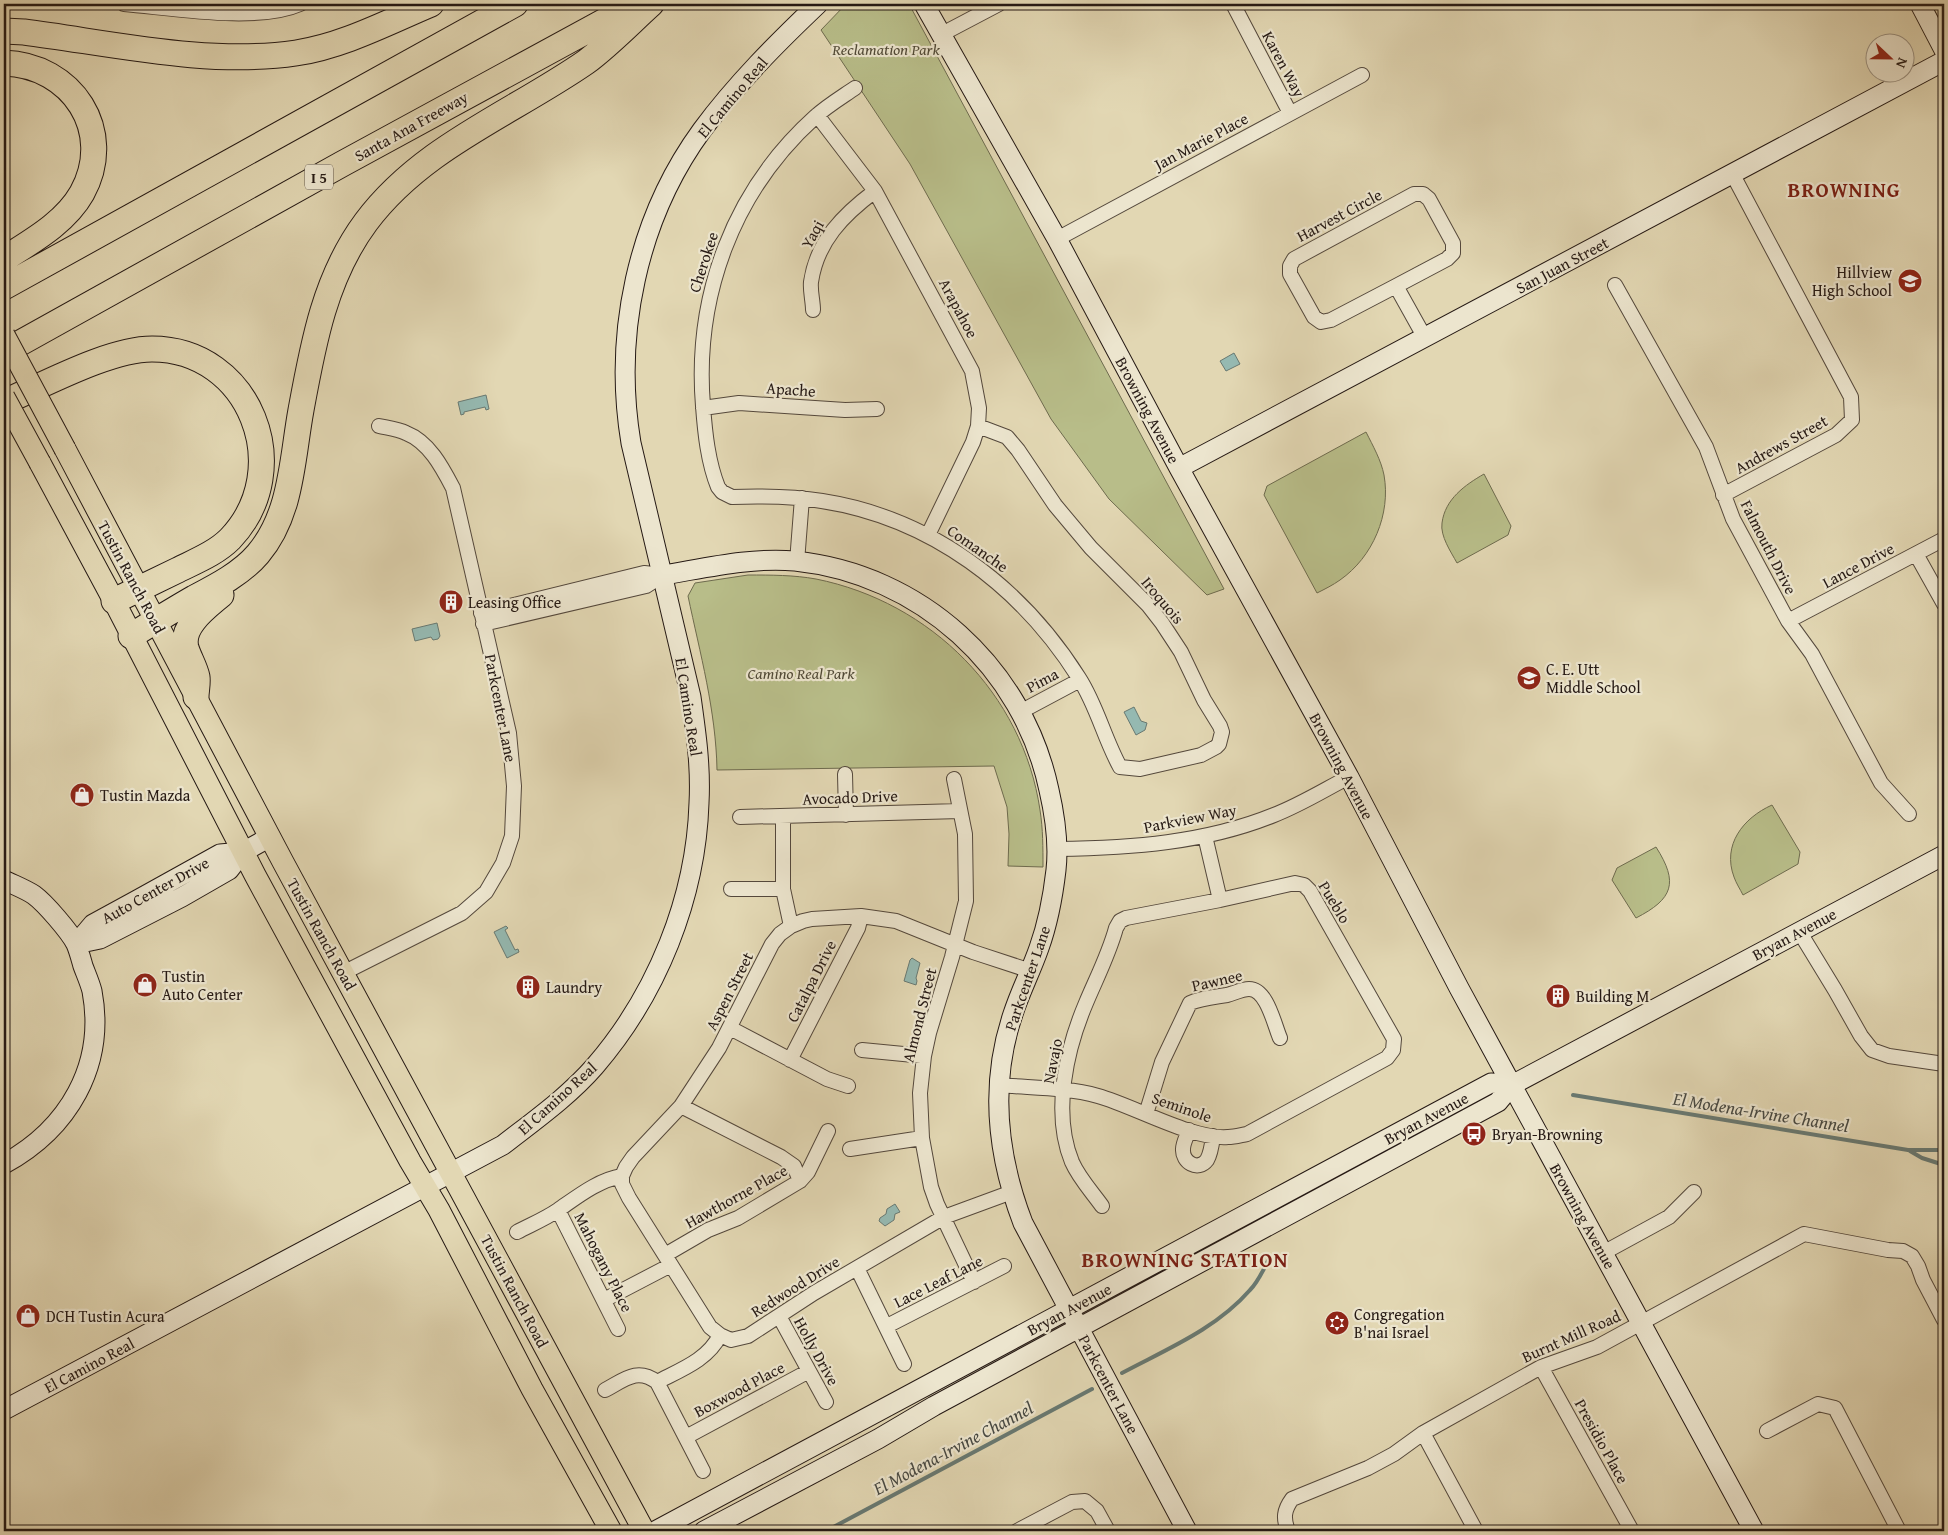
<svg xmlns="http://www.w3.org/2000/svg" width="1948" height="1535" viewBox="0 0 1948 1535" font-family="'Gentium Book Plus',serif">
  <rect width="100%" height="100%" fill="#e2d7b3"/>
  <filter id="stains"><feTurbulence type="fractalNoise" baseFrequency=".004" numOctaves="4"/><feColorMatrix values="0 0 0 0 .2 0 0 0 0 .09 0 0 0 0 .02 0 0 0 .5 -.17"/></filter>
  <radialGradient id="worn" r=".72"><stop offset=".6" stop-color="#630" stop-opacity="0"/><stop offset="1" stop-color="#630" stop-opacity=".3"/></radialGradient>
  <path fill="#b8bd89" stroke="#6e6b4e" d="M 846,4 L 909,4 L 1224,589 L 1207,595 L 1109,499 L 1051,419 L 910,164 L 821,30 Z
    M 1366,432 C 1373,446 1381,460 1384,475 C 1391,514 1373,557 1340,580 C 1333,585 1325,589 1317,593 L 1264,495 L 1267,486 Z
    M 1484,474 L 1511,526 L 1508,535 L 1457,563 C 1451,552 1440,536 1442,523 C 1445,499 1465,485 1484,474 Z
    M 748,575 C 771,575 794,575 816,579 C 931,602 1023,694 1040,810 C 1043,829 1043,848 1043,867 L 1008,866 L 1009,834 L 1007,807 L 994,766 L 717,770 C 716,711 700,653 688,596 L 695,583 Z
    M 1772,805 L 1800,852 L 1798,864 L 1743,895 C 1740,889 1736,883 1734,877 C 1722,845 1743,818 1772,805 Z
    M 1656,847 C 1679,883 1673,899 1636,918 L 1612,880 L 1617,868 Z"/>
  <path fill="#95b9b1" stroke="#687972" d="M 1234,353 L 1240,364 L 1226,371 L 1220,361 Z
    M 486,395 L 489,409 L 486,410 L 485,407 L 464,412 L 464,414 L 461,415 L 458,402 Z
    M 437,623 L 440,636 L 438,639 L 433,640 L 431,637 L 415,641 L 412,629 Z
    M 1134,707 L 1141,721 L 1147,723 L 1145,730 L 1136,735 L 1124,712 Z
    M 506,926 L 508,928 L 505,930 L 515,950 L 518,949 L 519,952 L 507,958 L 494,932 Z
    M 912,958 L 920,963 L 916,978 L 917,981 L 916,985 L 904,981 L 910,960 Z
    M 895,1204 L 900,1212 L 895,1214 L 894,1220 L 885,1226 L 879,1221 L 880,1218 L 886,1214 L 887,1209 Z"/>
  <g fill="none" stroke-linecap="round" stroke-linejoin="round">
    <path stroke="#687972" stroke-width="4" d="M 1573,1095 L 1908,1150 L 1944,1150
      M 1910,1151 L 1922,1158 L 1944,1165
      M 1122,1373 C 1167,1349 1216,1329 1250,1290 C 1259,1281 1264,1268 1270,1257
      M 826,1531 L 1092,1389"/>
    <defs>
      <path id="street" d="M 124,4 C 172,8 257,23 300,4
        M 1233,4 L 1290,113
        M 942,34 L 999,4
        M 855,88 C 842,97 827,106 815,117 C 733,191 694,296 703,406 C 705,433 708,462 718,487 L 722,492 L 732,497 C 762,496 792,496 822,501 C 931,518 1021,586 1079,678 C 1097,706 1104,738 1120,767 L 1140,769 L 1201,755 L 1216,747 L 1219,744 L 1222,732 L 1220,726 L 1204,700 L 1181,652 L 1162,623 L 1148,605 L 1091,548 L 1055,505 L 1018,450 L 1007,437 L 978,426
        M 817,115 L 875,191 L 972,371 L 979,408 L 978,426 L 973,442 L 928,535
        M 1057,239 L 1362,75
        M 1615,285 L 1706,447 L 1733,519 L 1788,621 L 1812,654 L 1881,783 L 1909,814
        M 1396,286 L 1447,259 L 1453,253 L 1453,243 L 1429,199 L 1423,194 L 1414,194 L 1294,259 L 1290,266 L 1290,274 L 1314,317 L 1321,322 L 1331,320 L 1396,286 L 1425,338
        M 813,310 C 813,301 810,291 811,282 C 817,241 843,215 875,191
        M 703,408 L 739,403 L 845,410 L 877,409
        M 1723,495 L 1836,435 L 1852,420 L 1851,397 L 1733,175
        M 1916,554 L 1944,604
        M 797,562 L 802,498
        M 481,613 L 644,573 L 663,575
        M 1788,621 L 1944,539
        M 483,624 L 646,586 L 663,575
        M 1020,712 L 1080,680
        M 845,774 L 846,815
        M 954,779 L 965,834 L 966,901 L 952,957 L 929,1033 L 924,1056 L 920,1093 L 922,1138 L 931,1187 L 937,1204 L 974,1282
        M 783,816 L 783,889 L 791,926
        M 740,817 L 960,811
        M 1205,836 L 1220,900
        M 1057,849 C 1131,848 1205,843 1274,815 C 1300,805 1324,790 1349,777
        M 731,889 L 783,889
        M 1799,931 L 1835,990 L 1861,1036 L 1872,1050 L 1889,1056 L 1944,1064
        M 343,973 L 462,913 L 486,892 L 503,863 L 512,836 L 514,786 L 509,733 L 453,488 C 442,467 429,442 406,433 C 398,429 388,428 379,426
        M 730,1028 L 827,1079 L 848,1086
        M 862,1050 L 924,1056
        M 790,1060 L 858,928 L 861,916
        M 999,1085 C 1032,1088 1066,1087 1098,1096 C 1134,1106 1193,1140 1228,1137 C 1235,1137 1241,1135 1247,1134 L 1387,1058 L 1393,1050 L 1394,1039 L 1310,891 L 1304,885 L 1295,883 L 1220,900 L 1126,918 L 1120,921 L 1116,928 C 1109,954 1096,979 1086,1003 C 1066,1050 1052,1113 1072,1162 C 1079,1178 1092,1192 1102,1206
        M 681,1106 L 781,1157 L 794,1166 L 800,1181
        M 1146,1114 L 1162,1062 L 1190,1003 C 1201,998 1215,997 1227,995 C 1234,993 1243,989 1249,989 C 1267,989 1274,1024 1280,1038
        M 1189,1130 C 1187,1136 1183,1143 1183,1149 C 1182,1162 1198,1172 1207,1160 C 1211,1153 1212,1144 1213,1136
        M 850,1149 L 922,1138
        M 622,1176 L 622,1184 L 629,1198 L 710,1327 L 720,1335
        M 558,1210 L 618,1329
        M 517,1232 C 530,1225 545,1219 558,1210 C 577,1197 598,1180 622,1176 L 626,1167 L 633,1157 L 681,1106 L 719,1048 L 772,944 L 780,934 L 791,926 L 803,921 L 812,919 L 861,916 L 896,921 L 973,952 L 1031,971
        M 1603,1253 L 1669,1217 L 1694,1192
        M 665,1255 L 708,1230 L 738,1218 L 800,1181 L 808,1172 L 828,1131
        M 857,1268 L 904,1364
        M 604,1300 L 671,1265
        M 779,1316 L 826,1402
        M 887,1326 L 1004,1266
        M 1541,1367 L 1632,1531
        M 657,1382 L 703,1471
        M 605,1390 C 624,1380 637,1367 657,1382 C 680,1370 708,1360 720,1335 L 731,1340 L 748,1336 L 814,1293 L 944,1217 L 1012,1192
        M 1767,1431 L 1818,1404 L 1835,1408 L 1899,1531
        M 1423,1433 L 1476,1531
        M 686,1437 L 809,1371
        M 1017,1531 L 1072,1502 L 1085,1501 L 1097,1511 L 1108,1531
        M 1288,1531 C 1283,1518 1284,1510 1292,1499 L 1368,1468 L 1394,1454 L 1423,1433 L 1541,1367 L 1597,1347 L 1804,1234 L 1888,1250 L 1903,1251 L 1912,1256 L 1918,1266 L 1923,1280 L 1944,1320"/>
      <path id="secondary" d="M 924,4 L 1057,239 L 1179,468 L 1349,777 L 1459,988 L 1754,1531
        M 1920,4 L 1944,50
        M 1179,468 L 1944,61
        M 663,575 C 706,568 751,557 795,561 C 920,574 1023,667 1049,790 C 1055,816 1059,843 1056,870 C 1053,896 1048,923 1039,948 C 1031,971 1020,992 1013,1014 C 989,1085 997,1155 1023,1223 L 1187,1531
        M 4,880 C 14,885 25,889 34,895 C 45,903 70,932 76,944 C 79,951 81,959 83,966 C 86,974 90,983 92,991 C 106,1066 68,1129 4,1164
        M 76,944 L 93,924 L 137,900 L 220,854 L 243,852 L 270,837
        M 76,944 L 100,939 L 182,897 L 229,870 L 243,852
        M 4,1410 L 503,1145 C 535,1120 569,1096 595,1066 C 657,994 696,898 699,803 C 701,767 696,732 691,697 L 631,443 C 613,335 637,219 702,130 C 736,84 777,43 818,4
        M 655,1531 L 1491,1083 L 1512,1085
        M 704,1531 L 878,1439 L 934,1406 L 1498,1102 L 1512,1085 L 1944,855"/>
      <path id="primary" d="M 65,449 L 283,862 L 644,1531
        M 40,463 L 114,601 L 255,875 L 410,1161 L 439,1210 L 532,1389 L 611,1531"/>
      <path id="highway" d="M 4,31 L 24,32 C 110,43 209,66 296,53 C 343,46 388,22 431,4
        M 4,63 C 72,65 116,131 82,193 C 65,223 32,241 4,259
        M 4,287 L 515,4
        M 4,352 L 342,164 L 636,4
        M 4,402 C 44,385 109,349 152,349 C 250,349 297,469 230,539 C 216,553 196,561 178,570 C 157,580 135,591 114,601
        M 131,636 C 152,623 173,610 194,598 C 217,586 242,573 258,554 C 292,514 292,459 301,410 C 313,344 325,277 366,222 C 422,147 511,114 586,62 C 609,45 630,23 651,4
        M 196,697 C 196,691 198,683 197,677 C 195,667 189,658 186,648 C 180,626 207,607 221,595"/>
    </defs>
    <use href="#street" stroke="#54483c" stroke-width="16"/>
    <use href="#secondary" stroke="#251914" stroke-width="21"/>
    <use href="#primary" stroke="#251914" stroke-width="23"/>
    <use href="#highway" stroke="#251914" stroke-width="27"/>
    <use href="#street" stroke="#ece5ce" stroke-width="14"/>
    <use href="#secondary" stroke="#ece5ce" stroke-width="19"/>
    <use href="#primary" stroke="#e2d7b3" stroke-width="21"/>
    <use href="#highway" stroke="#e2d7b3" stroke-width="25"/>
    <defs>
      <path id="primary-bridge" d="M 4,335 L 65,449
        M 4,397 L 40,463"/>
    </defs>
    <use href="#primary-bridge" stroke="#251914" stroke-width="23" stroke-linecap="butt"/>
    <use href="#primary-bridge" stroke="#e2d7b3" stroke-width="21"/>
  </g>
  <defs>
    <symbol id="school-disc" viewBox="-11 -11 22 22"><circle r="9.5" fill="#8f2418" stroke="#ece5ce"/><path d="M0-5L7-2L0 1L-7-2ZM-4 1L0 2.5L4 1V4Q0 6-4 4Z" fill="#fff"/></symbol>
    <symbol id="building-disc" viewBox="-11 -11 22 22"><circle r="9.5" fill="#8f2418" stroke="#ece5ce"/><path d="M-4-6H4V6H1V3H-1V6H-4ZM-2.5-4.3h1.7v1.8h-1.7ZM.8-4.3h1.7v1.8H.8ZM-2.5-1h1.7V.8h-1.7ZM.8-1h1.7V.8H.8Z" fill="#fff"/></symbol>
    <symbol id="shop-disc" viewBox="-11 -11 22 22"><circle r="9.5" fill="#8f2418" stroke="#ece5ce"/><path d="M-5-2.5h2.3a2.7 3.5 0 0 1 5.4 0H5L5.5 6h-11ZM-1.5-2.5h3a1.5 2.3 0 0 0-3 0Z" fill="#fff"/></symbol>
    <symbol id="bus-disc" viewBox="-11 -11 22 22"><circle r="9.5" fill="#8f2418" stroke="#ece5ce"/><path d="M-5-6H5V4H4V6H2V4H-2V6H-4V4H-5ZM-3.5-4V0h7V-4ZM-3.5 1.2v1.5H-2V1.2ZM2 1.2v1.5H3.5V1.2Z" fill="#fff"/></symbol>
    <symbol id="synagogue-disc" viewBox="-11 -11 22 22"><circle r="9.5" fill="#8f2418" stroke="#ece5ce"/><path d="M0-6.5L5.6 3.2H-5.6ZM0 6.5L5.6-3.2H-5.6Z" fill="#fff"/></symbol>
  </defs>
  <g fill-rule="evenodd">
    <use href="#school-disc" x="1896" y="267" width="28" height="28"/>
    <use href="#building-disc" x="437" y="588" width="28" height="28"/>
    <use href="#school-disc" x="1515" y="664" width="28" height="28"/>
    <use href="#shop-disc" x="68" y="781" width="28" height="28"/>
    <use href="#shop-disc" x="131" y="971" width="28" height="28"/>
    <use href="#building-disc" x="514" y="973" width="28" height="28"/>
    <use href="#building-disc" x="1544" y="982" width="28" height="28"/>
    <use href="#bus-disc" x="1460" y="1120" width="28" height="28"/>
    <use href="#shop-disc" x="14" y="1302" width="28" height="28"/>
    <use href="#synagogue-disc" x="1323" y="1309" width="28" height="28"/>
  </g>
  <g text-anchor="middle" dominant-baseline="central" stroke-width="4.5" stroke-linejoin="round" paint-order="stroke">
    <rect fill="#ece5ce" stroke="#61564c" stroke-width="1" x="305" y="164.5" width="28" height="25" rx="4"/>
    <g font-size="15" font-weight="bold" fill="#251914">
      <text x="319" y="177">I 5</text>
    </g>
    <g font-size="16" font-style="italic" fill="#514a37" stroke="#ece5ce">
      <text x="886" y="49">Reclamation Park</text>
      <text x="801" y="673">Camino Real Park</text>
    </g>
    <g font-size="16" fill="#251914" stroke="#ece5ce">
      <text transform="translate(1284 64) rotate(62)">Karen Way</text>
      <text transform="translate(732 97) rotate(-50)">El Camino Real</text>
      <text transform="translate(411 126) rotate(-29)">Santa Ana Freeway</text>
      <text transform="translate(1201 141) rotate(-28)">Jan Marie Place</text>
      <text transform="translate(1339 215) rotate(-28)">Harvest Circle</text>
      <text transform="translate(812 234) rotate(-61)">Yaqi</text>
      <text transform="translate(703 262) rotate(-72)">Cherokee</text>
      <text transform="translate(1562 265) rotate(-28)">San Juan Street</text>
      <text transform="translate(959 308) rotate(62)">Arapahoe</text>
      <text transform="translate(791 389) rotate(4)">Apache</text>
      <text transform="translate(1148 410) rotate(62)">Browning Avenue</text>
      <text transform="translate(1781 444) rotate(-29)">Andrews Street</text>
      <text transform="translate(1769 547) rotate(63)">Falmouth Drive</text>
      <text transform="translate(978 548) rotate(35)">Comanche</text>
      <text transform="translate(1858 565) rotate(-28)">Lance Drive</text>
      <text transform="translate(132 577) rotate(62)">Tustin Ranch Road</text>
      <text transform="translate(1163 600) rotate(50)">Iroquois</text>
      <text transform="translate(1042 680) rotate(-28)">Pima</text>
      <text transform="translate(689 707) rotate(81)">El Camino Real</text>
      <text transform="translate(501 708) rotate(79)">Parkcenter Lane</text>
      <text transform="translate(1342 766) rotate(62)">Browning Avenue</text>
      <text transform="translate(850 797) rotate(-2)">Avocado Drive</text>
      <text transform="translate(1190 818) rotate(-11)">Parkview Way</text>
      <text transform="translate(155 890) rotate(-29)">Auto Center Drive</text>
      <text transform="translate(1335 902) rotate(59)">Pueblo</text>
      <text transform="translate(322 934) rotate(61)">Tustin Ranch Road</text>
      <text transform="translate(1794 934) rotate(-28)">Bryan Avenue</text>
      <text transform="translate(1027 978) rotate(-71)">Parkcenter Lane</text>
      <text transform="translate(1217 980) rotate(-13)">Pawnee</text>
      <text transform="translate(811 981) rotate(-63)">Catalpa Drive</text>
      <text transform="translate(729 991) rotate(-63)">Aspen Street</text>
      <text transform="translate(919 1015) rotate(-76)">Almond Street</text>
      <text transform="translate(1052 1061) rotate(-79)">Navajo</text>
      <text transform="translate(557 1098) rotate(-42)">El Camino Real</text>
      <text transform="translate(1182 1107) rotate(19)">Seminole</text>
      <text transform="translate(1426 1118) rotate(-28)">Bryan Avenue</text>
      <text transform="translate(736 1196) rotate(-29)">Hawthorne Place</text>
      <text transform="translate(1583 1216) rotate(61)">Browning Avenue</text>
      <text transform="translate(604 1262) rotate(63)">Mahogany Place</text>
      <text transform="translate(938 1281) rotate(-27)">Lace Leaf Lane</text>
      <text transform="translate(795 1286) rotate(-32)">Redwood Drive</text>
      <text transform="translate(515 1291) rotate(62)">Tustin Ranch Road</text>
      <text transform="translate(1069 1309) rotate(-28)">Bryan Avenue</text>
      <text transform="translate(1571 1336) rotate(-24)">Burnt Mill Road</text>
      <text transform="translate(817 1351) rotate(61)">Holly Drive</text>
      <text transform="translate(89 1365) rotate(-28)">El Camino Real</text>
      <text transform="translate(1109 1384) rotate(62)">Parkcenter Lane</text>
      <text transform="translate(739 1389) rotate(-28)">Boxwood Place</text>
      <text transform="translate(1602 1441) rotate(61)">Presidio Place</text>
    </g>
    <g font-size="16" fill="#251914" stroke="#ece5ce" text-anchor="start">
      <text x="1892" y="272" text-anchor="end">Hillview<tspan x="1892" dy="18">High School</tspan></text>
      <text x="468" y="602">Leasing Office</text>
      <text x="1546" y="669">C. E. Utt<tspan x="1546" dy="18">Middle School</tspan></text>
      <text x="100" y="795">Tustin Mazda</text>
      <text x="162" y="976">Tustin<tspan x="162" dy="18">Auto Center</tspan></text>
      <text x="546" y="987">Laundry</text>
      <text x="1576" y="996">Building M</text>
      <text x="1492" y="1134">Bryan-Browning</text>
      <text x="1354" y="1314">Congregation<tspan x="1354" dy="18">B'nai Israel</tspan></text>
      <text x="46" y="1316">DCH Tustin Acura</text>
    </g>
    <g font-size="18" font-style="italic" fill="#474943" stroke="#ece5ce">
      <text transform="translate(1761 1112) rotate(9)">El Modena-Irvine Channel</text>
      <text transform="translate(953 1448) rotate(-28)">El Modena-Irvine Channel</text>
    </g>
    <g font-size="21" font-weight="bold" letter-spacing="1" fill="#7a1f14" stroke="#ece5ce">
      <text x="1844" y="189">BROWNING</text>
      <text x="1185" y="1259">BROWNING STATION</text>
    </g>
  </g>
  <rect width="1948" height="1535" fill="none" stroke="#e2d7b3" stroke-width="20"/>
  <rect x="5" y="5" width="1938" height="1525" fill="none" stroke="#251914" stroke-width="2.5"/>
  <rect x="10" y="10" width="1928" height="1515" fill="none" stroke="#251914"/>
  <g transform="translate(1890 58) rotate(112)"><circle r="24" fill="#ece5ce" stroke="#9c9384"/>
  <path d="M0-4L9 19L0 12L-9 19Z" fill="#8f2418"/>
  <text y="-8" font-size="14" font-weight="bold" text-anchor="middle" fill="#251914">N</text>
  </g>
  <rect width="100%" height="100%" filter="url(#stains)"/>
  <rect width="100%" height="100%" fill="url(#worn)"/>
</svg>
